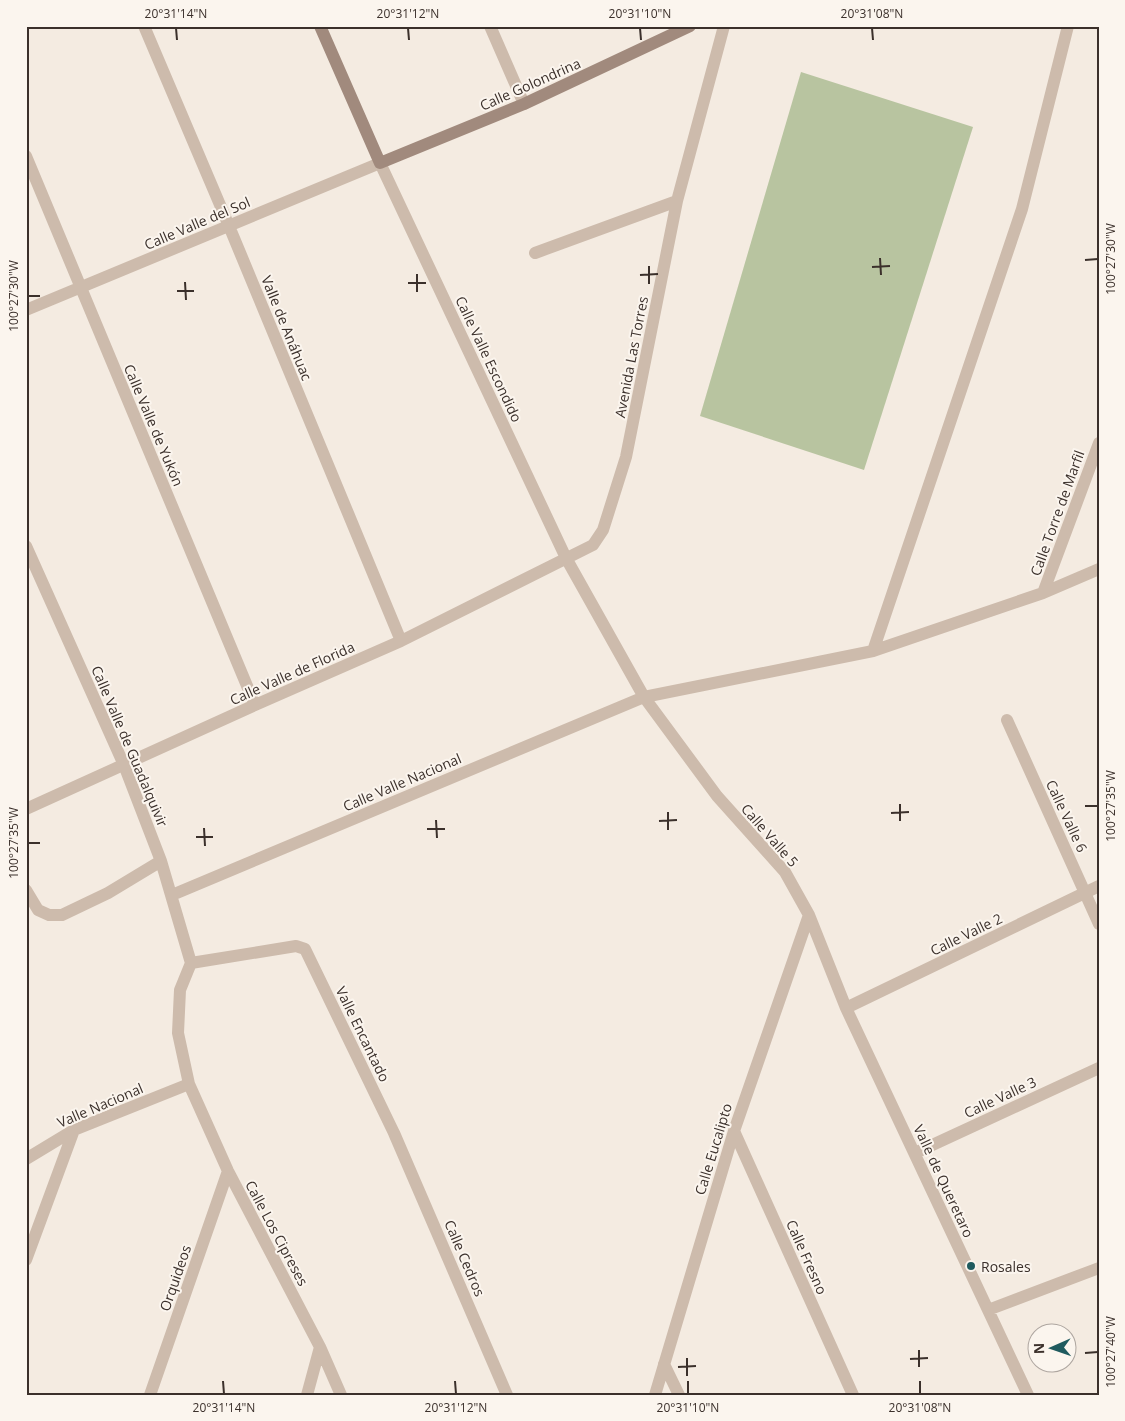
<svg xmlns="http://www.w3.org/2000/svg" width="1125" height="1421" viewBox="0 0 1125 1421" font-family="'Open Sans',sans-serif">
  <rect width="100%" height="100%" fill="#f4ebe1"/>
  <path fill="#b8c4a0" d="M 801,72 L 973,127 L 864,470 L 700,416 Z"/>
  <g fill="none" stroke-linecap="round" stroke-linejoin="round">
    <path stroke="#cdbbac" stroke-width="12" d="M 144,26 L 229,226 L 401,641
      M 490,26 L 524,104
      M 26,156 L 255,705
      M 535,253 L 677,201
      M 26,310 L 380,163 L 566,558 L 644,697 L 717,796 L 785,872 L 809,915 L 846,1008 L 1028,1395
      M 26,546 L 124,765 L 161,861 L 191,963
      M 1043,593 L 1099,443
      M 873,651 L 1022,209 L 1068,26
      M 1007,720 L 1099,924
      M 26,809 L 255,705 L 401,641 L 593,545 L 603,530 L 626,457 L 677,201 L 724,26
      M 26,890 L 38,910 L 49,915 L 62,915 L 108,893 L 161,861
      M 172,895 L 644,697 L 873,651 L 1043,593 L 1099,569
      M 846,1008 L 1099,886
      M 734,1131 L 853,1395
      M 915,1153 L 1099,1068
      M 26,1159 L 74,1130 L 189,1084
      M 26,1260 L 74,1130
      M 988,1310 L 1099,1268
      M 664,1364 L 679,1395
      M 150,1395 L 228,1171
      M 307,1395 L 320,1347
      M 341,1395 L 320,1347 L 228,1171 L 189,1084 L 178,1033 L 180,990 L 191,963 L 296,946 L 305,949 L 394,1133 L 507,1395
      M 655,1395 L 734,1131 L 809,915"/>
    <path stroke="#a18a7d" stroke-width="12" d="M 320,26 L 380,163 L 524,104 L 690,26"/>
  </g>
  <path fill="none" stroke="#3b302b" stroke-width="2" d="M 176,28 L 177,40M 408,28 L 409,40M 640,28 L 641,40M 872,28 L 873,40M 880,258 L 881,275M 1085,260 L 1098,259M 649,266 L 649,284M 872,267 L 890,266M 417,274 L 417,292M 640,275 L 658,274M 185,282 L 186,300M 408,283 L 426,283M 177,291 L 194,291M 28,296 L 40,296M 900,804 L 900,821M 1085,806 L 1098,806M 668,812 L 668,830M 891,813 L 909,812M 436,820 L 437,838M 659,821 L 677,820M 204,828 L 205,846M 427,829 L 445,829M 196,837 L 213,837M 28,843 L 40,843M 919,1350 L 919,1367M 1085,1353 L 1098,1352M 687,1358 L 687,1376M 910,1359 L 928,1358M 678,1367 L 696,1366M 223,1381 L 224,1394M 455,1381 L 456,1394M 688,1381 L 688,1394M 920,1381 L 920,1394"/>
  <circle fill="#1f5a5e" stroke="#fbf5ee" stroke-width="2" cx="971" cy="1266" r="5"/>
  <g text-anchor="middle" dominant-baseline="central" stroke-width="4" stroke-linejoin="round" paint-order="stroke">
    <g font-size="14" fill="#3b302b" stroke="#fbf5ee">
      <text transform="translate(530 84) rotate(-24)">Calle Golondrina</text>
      <text transform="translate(197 223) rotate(-23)">Calle Valle del Sol</text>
      <text transform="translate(287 328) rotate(68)">Valle de Anáhuac</text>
      <text transform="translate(631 357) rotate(-79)">Avenida Las Torres</text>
      <text transform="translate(489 359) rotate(65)">Calle Valle Escondido</text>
      <text transform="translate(154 425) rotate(67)">Calle Valle de Yukón</text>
      <text transform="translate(1057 513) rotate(-70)">Calle Torre de Marfil</text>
      <text transform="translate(292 673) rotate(-24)">Calle Valle de Florida</text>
      <text transform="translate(130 746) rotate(67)">Calle Valle de Guadalquivir</text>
      <text transform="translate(402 782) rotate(-23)">Calle Valle Nacional</text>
      <text transform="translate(1067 816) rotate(65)">Calle Valle 6</text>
      <text transform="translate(770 835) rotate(49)">Calle Valle 5</text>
      <text transform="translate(966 934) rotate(-26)">Calle Valle 2</text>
      <text transform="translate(363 1034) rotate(64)">Valle Encantado</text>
      <text transform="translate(1000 1097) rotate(-25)">Calle Valle 3</text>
      <text transform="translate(100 1105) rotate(-23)">Valle Nacional</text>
      <text transform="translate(713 1149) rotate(-73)">Calle Eucalipto</text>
      <text transform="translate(944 1181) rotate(65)">Valle de Queretaro</text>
      <text transform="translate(277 1233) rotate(62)">Calle Los Cipreses</text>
      <text transform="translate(807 1257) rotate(66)">Calle Fresno</text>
      <text transform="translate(465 1258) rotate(67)">Calle Cedros</text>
      <text transform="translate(175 1278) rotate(-71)">Orquideos</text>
    </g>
    <g font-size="14" fill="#3b302b" stroke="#fbf5ee" text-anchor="start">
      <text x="981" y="1266">Rosales</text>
    </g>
  </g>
  <rect width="1125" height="1421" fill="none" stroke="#fbf5ee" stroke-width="55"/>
  <g transform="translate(1052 1348) rotate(268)"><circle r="24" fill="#fbf5ee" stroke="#aea6a0"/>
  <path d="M0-4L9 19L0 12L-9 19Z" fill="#1f5a5e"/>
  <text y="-8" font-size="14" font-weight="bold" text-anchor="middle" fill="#3b302b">N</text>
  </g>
  <rect x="28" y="28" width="1070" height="1366" fill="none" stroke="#3b302b" stroke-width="2"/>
  <g font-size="12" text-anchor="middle" fill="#3b302b">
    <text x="176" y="18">20°31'14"N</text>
    <text x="408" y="18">20°31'12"N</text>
    <text x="640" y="18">20°31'10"N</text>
    <text x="872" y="18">20°31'08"N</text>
    <text transform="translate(1111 259) rotate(-90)" y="4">100°27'30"W</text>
    <text transform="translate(14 296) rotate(-90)" y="4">100°27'30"W</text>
    <text transform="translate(1111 806) rotate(-90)" y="4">100°27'35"W</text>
    <text transform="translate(14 843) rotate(-90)" y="4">100°27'35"W</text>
    <text transform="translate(1111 1352) rotate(-90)" y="4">100°27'40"W</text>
    <text x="224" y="1412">20°31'14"N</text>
    <text x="456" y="1412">20°31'12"N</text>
    <text x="688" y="1412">20°31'10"N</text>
    <text x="920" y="1412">20°31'08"N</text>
  </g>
</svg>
